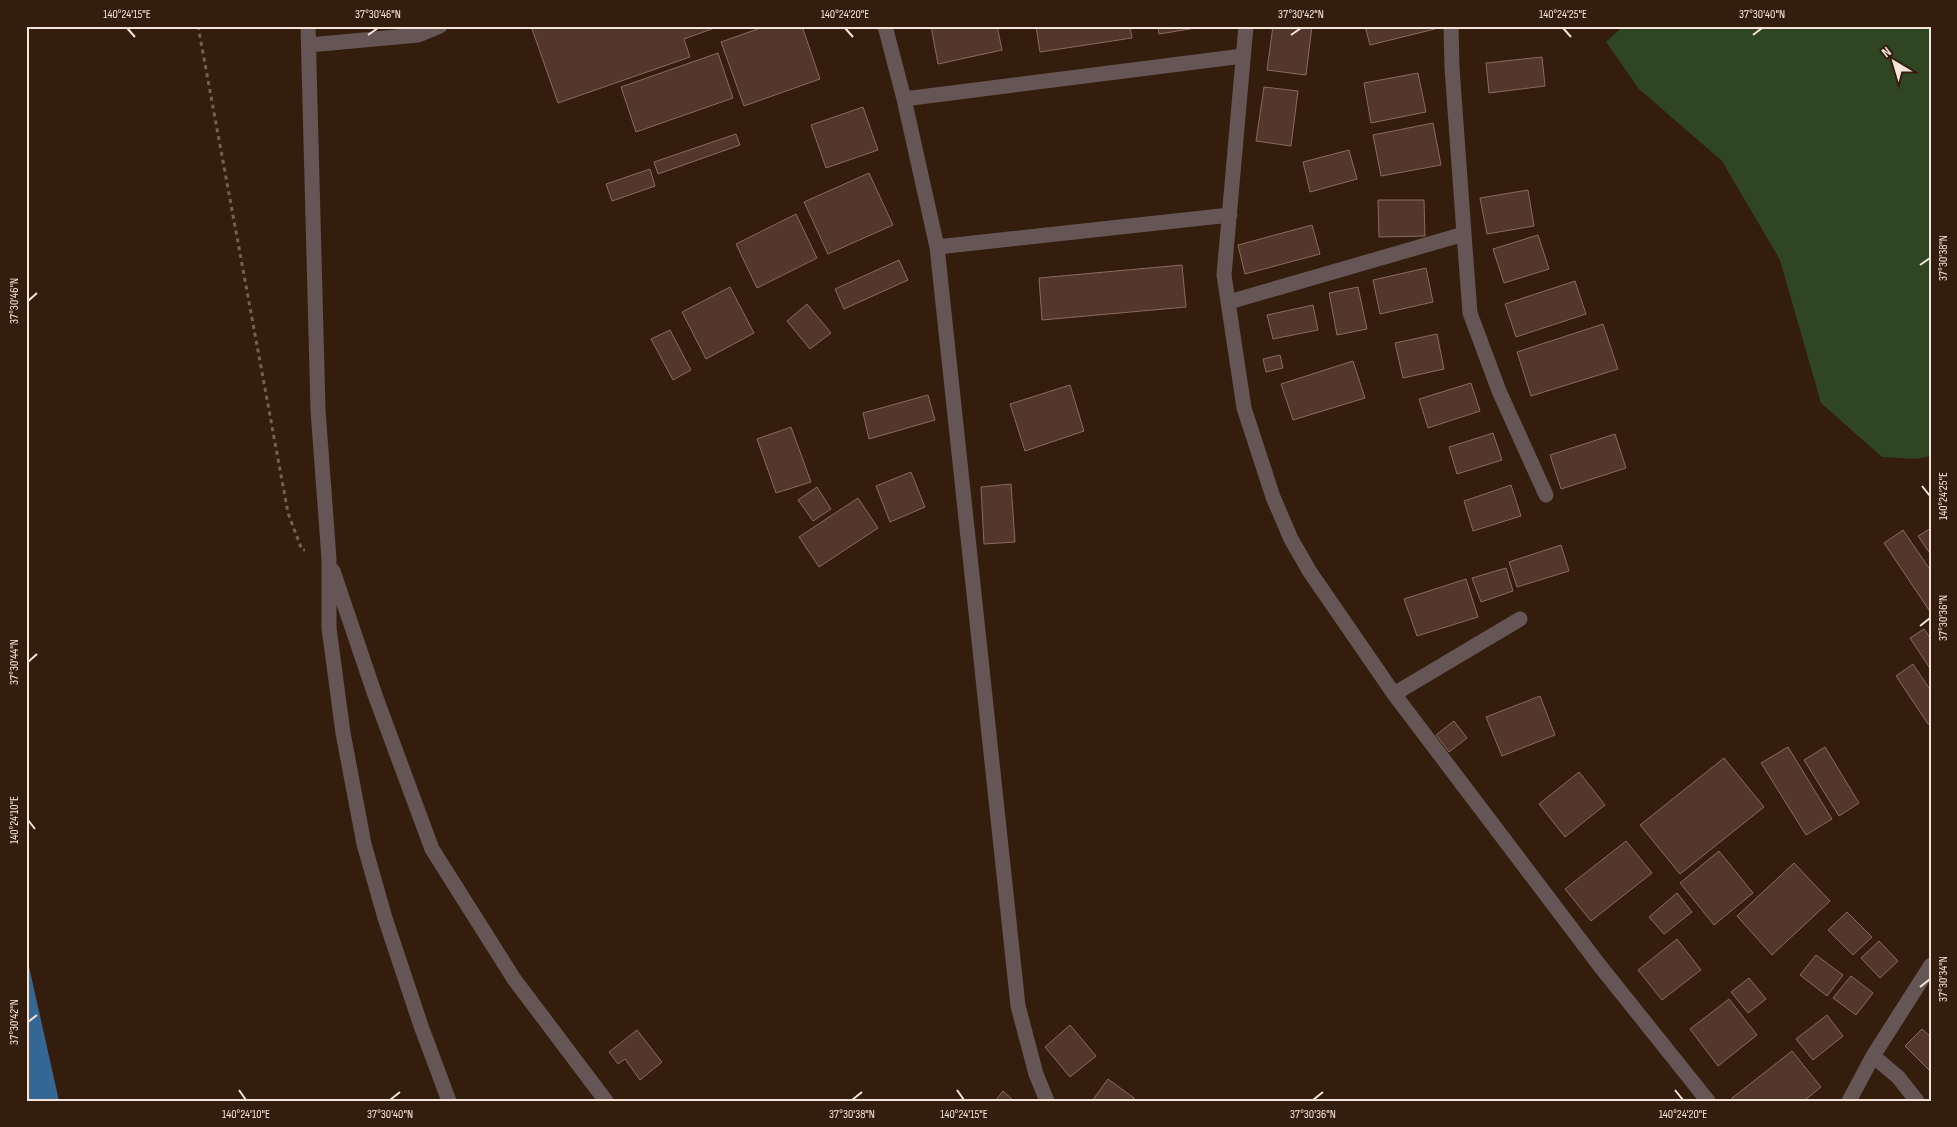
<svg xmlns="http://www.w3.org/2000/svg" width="1957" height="1127" viewBox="0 0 1957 1127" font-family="'Sofia Sans Condensed',sans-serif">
  <rect width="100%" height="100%" fill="#351d0e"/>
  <path fill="#304522" d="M 1623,26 L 1931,26 L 1931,456 L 1916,459 L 1882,457 L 1821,403 L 1780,260 L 1722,161 L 1639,89 L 1606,42 Z"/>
  <path fill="#346793" d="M 26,953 L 59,1101 L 26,1101 Z"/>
  <path fill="#54372c" stroke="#8a6a5e" d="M 531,26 L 720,26 L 684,39 L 690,57 L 558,103 Z
    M 766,26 L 802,26 L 820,79 L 744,106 L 721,42 Z
    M 931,26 L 997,26 L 1002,50 L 938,64 Z
    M 1036,26 L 1130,26 L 1132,38 L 1040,52 Z
    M 1158,26 L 1202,26 L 1202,27 L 1159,34 Z
    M 1273,26 L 1312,26 L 1306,75 L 1267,70 Z
    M 1365,26 L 1434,26 L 1435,29 L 1370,45 Z
    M 718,53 L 733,98 L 636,132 L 621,87 Z
    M 1542,57 L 1545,86 L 1489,93 L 1486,63 Z
    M 1418,73 L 1426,112 L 1371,123 L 1364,83 Z
    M 1264,87 L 1298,91 L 1291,146 L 1256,141 Z
    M 863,107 L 878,150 L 826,168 L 811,125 Z
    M 1433,123 L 1441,165 L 1381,176 L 1373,135 Z
    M 736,134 L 740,145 L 658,174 L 654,162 Z
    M 1349,150 L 1357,179 L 1310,192 L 1303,162 Z
    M 650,169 L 655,186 L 612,201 L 606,184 Z
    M 869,173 L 893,225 L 828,254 L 804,202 Z
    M 1528,190 L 1534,226 L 1487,234 L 1480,198 Z
    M 1378,200 L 1424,200 L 1425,236 L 1379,237 Z
    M 796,214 L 817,258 L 757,288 L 736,244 Z
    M 1312,225 L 1320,254 L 1245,274 L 1238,245 Z
    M 1538,235 L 1549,269 L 1504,283 L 1493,249 Z
    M 899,260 L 908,280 L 844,309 L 835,289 Z
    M 1182,265 L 1186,307 L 1042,320 L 1039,278 Z
    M 1426,268 L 1433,302 L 1380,314 L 1373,280 Z
    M 1575,281 L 1586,314 L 1516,337 L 1505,304 Z
    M 730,287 L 754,333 L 706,359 L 682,312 Z
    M 1358,287 L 1367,329 L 1337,335 L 1329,293 Z
    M 807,304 L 831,333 L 810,349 L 787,321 Z
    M 1313,305 L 1318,330 L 1273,339 L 1267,315 Z
    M 1603,324 L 1618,369 L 1531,396 L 1517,352 Z
    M 670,330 L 691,370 L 673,380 L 651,339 Z
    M 1437,334 L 1444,369 L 1403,378 L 1395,343 Z
    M 1280,355 L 1283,368 L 1266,372 L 1263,359 Z
    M 1353,361 L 1365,398 L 1293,420 L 1281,384 Z
    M 1471,383 L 1480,411 L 1428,428 L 1419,399 Z
    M 1070,385 L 1084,431 L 1025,451 L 1010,404 Z
    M 928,395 L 935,420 L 869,439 L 863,413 Z
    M 791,427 L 811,482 L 776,493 L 757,439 Z
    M 1493,433 L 1502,460 L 1457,474 L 1449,447 Z
    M 1615,434 L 1626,468 L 1561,489 L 1550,455 Z
    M 911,472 L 925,507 L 890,522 L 876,486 Z
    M 1011,484 L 1015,542 L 984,544 L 981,487 Z
    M 1511,485 L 1521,516 L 1473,531 L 1464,501 Z
    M 817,487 L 831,509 L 813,521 L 798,500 Z
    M 858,498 L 878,528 L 819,567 L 799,537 Z
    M 1931,528 L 1931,555 L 1918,536 Z
    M 1903,530 L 1931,571 L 1931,613 L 1884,543 Z
    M 1561,545 L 1569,571 L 1517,587 L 1509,562 Z
    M 1506,568 L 1513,591 L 1481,602 L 1472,578 Z
    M 1466,579 L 1478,617 L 1417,636 L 1404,599 Z
    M 1924,629 L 1931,639 L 1931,670 L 1910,638 Z
    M 1913,664 L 1931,691 L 1931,723 L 1928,724 L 1896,676 Z
    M 1540,696 L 1555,735 L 1502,756 L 1486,717 Z
    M 1454,721 L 1467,738 L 1449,752 L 1436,735 Z
    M 1788,747 L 1832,819 L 1806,835 L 1761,763 Z
    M 1825,747 L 1859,803 L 1839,816 L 1804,760 Z
    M 1724,758 L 1764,807 L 1680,874 L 1640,825 Z
    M 1579,772 L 1605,805 L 1565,837 L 1539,804 Z
    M 1626,841 L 1652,873 L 1591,921 L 1565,889 Z
    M 1719,851 L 1753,893 L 1714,925 L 1680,883 Z
    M 1794,863 L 1830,901 L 1772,955 L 1737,916 Z
    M 1677,893 L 1692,912 L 1664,934 L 1649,917 Z
    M 1847,912 L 1872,937 L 1853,955 L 1828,930 Z
    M 1677,939 L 1701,970 L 1662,1000 L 1638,970 Z
    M 1879,941 L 1898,961 L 1880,978 L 1861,958 Z
    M 1816,955 L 1843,975 L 1827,996 L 1800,975 Z
    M 1851,976 L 1873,993 L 1856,1015 L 1833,998 Z
    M 1749,978 L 1766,999 L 1748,1013 L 1731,992 Z
    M 1729,999 L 1757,1035 L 1718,1066 L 1690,1029 Z
    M 1827,1015 L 1843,1036 L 1813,1060 L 1796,1039 Z
    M 1070,1025 L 1096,1056 L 1070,1077 L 1045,1047 Z
    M 1922,1029 L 1931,1037 L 1931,1072 L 1905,1046 Z
    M 637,1030 L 662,1062 L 640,1080 L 625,1059 L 618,1064 L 609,1052 Z
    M 1792,1051 L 1821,1087 L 1804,1101 L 1735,1101 L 1732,1098 Z
    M 1108,1079 L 1134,1098 L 1132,1101 L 1092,1101 Z
    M 1003,1091 L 1014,1101 L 995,1101 Z"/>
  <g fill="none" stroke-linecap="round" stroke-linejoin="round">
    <path stroke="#745f51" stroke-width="3" stroke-dasharray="4 4" stroke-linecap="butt" d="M 198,26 L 288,513 L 302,550 L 305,550"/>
    <path stroke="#655655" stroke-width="15" d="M 308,26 L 318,410 L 329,559 L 329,628 L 343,733 L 364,844 L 385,918 L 421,1026 L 449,1101
      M 885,26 L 904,99 L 937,247 L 1018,1006 L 1036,1074 L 1047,1101
      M 1246,26 L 1224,275 L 1244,408 L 1273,497 L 1291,539 L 1310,572 L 1394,694 L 1600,966 L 1708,1101
      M 309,45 L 418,35 L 440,26
      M 904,99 L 1243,56
      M 1464,234 L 1470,313 L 1499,391 L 1546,495
      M 937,247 L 1230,215
      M 1229,302 L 1464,234 L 1452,68 L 1451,26
      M 333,571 L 375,695 L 432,849 L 514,979 L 606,1101
      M 1394,694 L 1520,619
      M 1873,1056 L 1898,1077 L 1917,1101
      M 1849,1101 L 1873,1056 L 1931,965"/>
  </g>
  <path fill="none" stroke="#f5e4da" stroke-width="2" d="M 127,28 L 135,37M 845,28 L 853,37M 1563,28 L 1571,37M 368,35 L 378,28M 1291,35 L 1301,28M 1753,35 L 1762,28M 1920,265 L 1930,258M 28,301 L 37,293M 1922,486 L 1930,496M 1920,626 L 1930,618M 28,662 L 37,654M 28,820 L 35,829M 1920,987 L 1930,979M 28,1022 L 37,1015M 239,1090 L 246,1100M 957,1090 L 964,1100M 1675,1090 L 1683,1100M 390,1100 L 400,1092M 852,1100 L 862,1092M 1313,1100 L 1323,1092"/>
  <rect width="1957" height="1127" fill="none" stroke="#351d0e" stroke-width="55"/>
  <g transform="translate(1894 62) rotate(322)" stroke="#351d0e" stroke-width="4" paint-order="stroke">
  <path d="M0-4L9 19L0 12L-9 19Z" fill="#f5e4da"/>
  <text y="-8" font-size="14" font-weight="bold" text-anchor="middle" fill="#f5e4da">N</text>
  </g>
  <rect x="28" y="28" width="1902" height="1072" fill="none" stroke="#f5e4da" stroke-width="2"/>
  <g font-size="12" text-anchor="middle" fill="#f5e4da">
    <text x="127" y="18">140°24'15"E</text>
    <text x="378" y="18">37°30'46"N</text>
    <text x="845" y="18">140°24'20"E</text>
    <text x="1301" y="18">37°30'42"N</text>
    <text x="1563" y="18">140°24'25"E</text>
    <text x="1762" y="18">37°30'40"N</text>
    <text transform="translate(1943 258) rotate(-90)" y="4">37°30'38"N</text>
    <text transform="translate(14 301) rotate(-90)" y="4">37°30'46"N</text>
    <text transform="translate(1943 496) rotate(-90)" y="4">140°24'25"E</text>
    <text transform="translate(1943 618) rotate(-90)" y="4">37°30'36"N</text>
    <text transform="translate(14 662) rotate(-90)" y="4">37°30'44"N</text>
    <text transform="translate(14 820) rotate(-90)" y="4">140°24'10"E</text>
    <text transform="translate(1943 979) rotate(-90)" y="4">37°30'34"N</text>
    <text transform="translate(14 1022) rotate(-90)" y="4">37°30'42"N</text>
    <text x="246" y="1118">140°24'10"E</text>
    <text x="390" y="1118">37°30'40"N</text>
    <text x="852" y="1118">37°30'38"N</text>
    <text x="964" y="1118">140°24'15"E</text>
    <text x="1313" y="1118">37°30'36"N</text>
    <text x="1683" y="1118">140°24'20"E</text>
  </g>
</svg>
